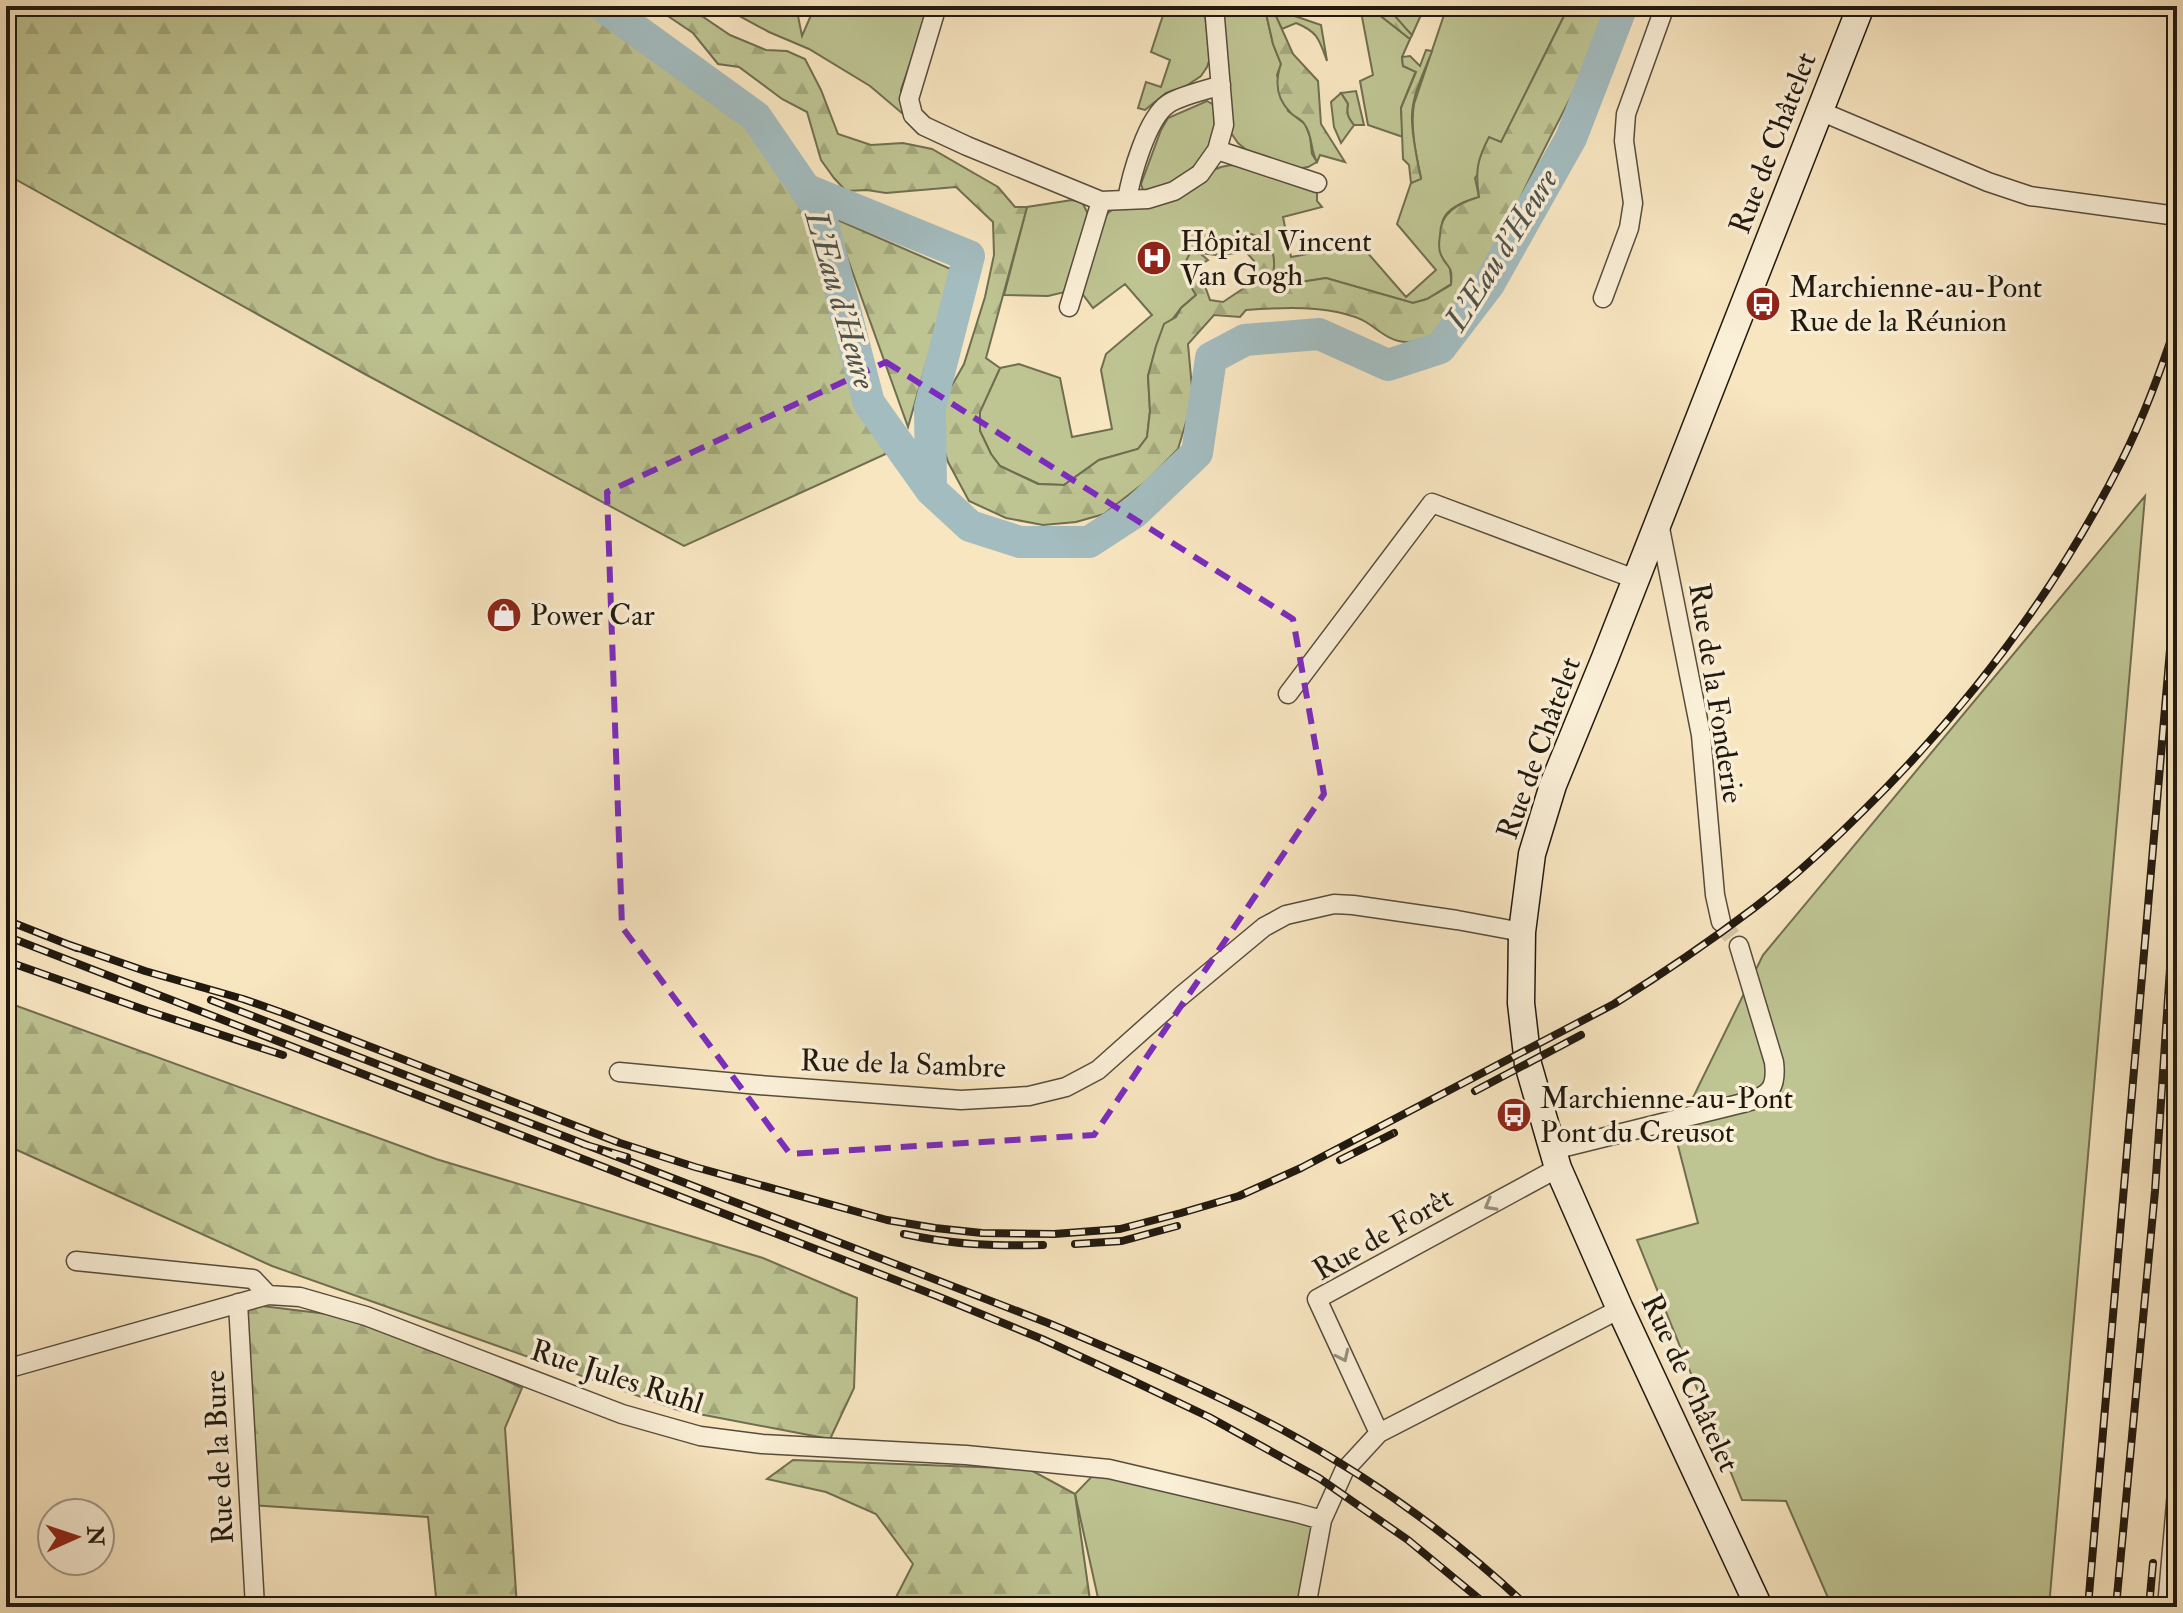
<svg xmlns="http://www.w3.org/2000/svg" width="2183" height="1613" viewBox="0 0 2183 1613" font-family="'IM FELL Double Pica',serif">
  <defs>
    <pattern id="forest-firs" width="22" height="20" patternUnits="userSpaceOnUse" patternTransform="scale(2)"><rect width="22" height="20" fill="#bec492"/><path d="M5 1l3.5 6h-7zM16 11l3.5 6h-7z" fill="#a3a87d"/></pattern>
  </defs>
  <rect width="100%" height="100%" fill="#f8e6c1"/>
  <filter id="stains"><feTurbulence type="fractalNoise" baseFrequency=".0025" numOctaves="4"/><feColorMatrix values="0 0 0 0 .2 0 0 0 0 .09 0 0 0 0 .02 0 0 0 .5 -.17"/></filter>
  <radialGradient id="worn" r=".72"><stop offset=".6" stop-color="#630" stop-opacity="0"/><stop offset="1" stop-color="#630" stop-opacity=".3"/></radialGradient>
  <path fill="#bec492" stroke="#706e50" stroke-width="2" d="M 721,6 L 796,6 L 802,36 L 815,6 L 930,6 L 901,90 L 903,114 L 870,86 L 809,49 L 769,32 Z
    M 1166,6 L 1204,6 L 1210,58 L 1207,67 L 1201,76 L 1186,86 L 1166,93 L 1145,110 L 1138,108 L 1146,82 L 1161,87 L 1170,60 L 1151,52 Z
    M 1221,6 L 1268,6 L 1265,9 L 1273,44 L 1281,64 L 1277,75 L 1288,111 L 1305,124 L 1310,137 L 1312,154 L 1317,162 L 1308,167 L 1296,169 L 1250,153 L 1238,143 L 1231,133 Z
    M 1270,6 L 1281,6 L 1280,11 L 1321,25 L 1327,61 C 1319,39 1318,32 1296,23 L 1282,29 Z
    M 1368,6 L 1410,39 L 1402,57 L 1403,66 L 1416,71 L 1401,108 L 1403,137 L 1368,125 L 1360,81 L 1373,75 L 1362,17 Z
    M 1381,6 L 1425,6 L 1412,35 C 1401,25 1394,13 1381,6 Z
    M 1447,6 L 1569,6 L 1501,143 L 1475,178 L 1479,197 C 1415,215 1453,242 1451,284 L 1427,299 L 1413,303 L 1326,278 L 1276,286 L 1270,283 L 1252,234 L 1233,237 L 1216,243 L 1217,255 L 1191,252 L 1193,290 L 1196,295 L 1181,308 L 1162,333 L 1156,347 L 1148,376 L 1150,411 L 1147,437 L 1138,449 L 1099,460 L 1064,485 L 1039,484 L 1000,466 L 991,454 L 980,431 L 980,411 L 1000,368 L 1019,364 L 1060,378 L 1072,437 L 1112,429 L 1101,370 L 1106,354 L 1152,315 L 1125,284 L 1093,308 L 1081,292 L 1104,218 L 1109,212 L 1119,206 L 1221,167 L 1231,165 L 1244,166 L 1317,191 L 1317,201 L 1322,207 L 1283,217 L 1291,257 L 1350,246 L 1366,251 L 1406,297 L 1436,270 L 1397,224 L 1411,183 L 1421,178 C 1416,155 1410,128 1414,104 Z
    M 1356,91 L 1364,125 L 1354,125 C 1348,118 1346,113 1348,104 L 1341,93 Z
    M 1207,101 L 1214,105 C 1215,117 1216,126 1212,137 C 1204,164 1172,190 1143,190 L 1141,184 L 1161,130 L 1168,118 Z
    M 1072,200 L 1082,202 L 1091,220 L 1065,292 L 1048,296 L 1004,295 L 1027,207 Z
    M 2145,496 L 2049,1607 L 1832,1607 L 1786,1501 L 1742,1500 L 1637,1240 L 1698,1223 L 1675,1134 L 1763,955 Z
    M 1100,1468 L 1322,1520 L 1308,1607 L 1100,1607 L 1075,1494 Z"/>
  <path fill="url(#forest-firs)" stroke="#706e50" stroke-width="2" d="M 6,6 L 603,6 L 736,103 L 819,209 L 847,332 L 901,447 L 684,546 L 363,373 L 6,174 Z
    M 653,6 L 687,6 L 730,35 L 766,50 L 787,51 L 805,59 L 821,90 L 838,134 L 871,145 L 903,143 L 932,149 L 998,187 L 1015,207 L 1027,207 L 986,358 L 1000,368 L 980,412 L 980,431 L 991,454 L 1000,466 L 1038,484 L 1064,485 L 1099,460 L 1138,449 L 1147,437 L 1150,411 L 1148,376 L 1156,346 L 1164,324 L 1176,317 L 1181,308 L 1196,295 C 1186,279 1179,269 1191,252 L 1201,254 L 1208,260 L 1198,266 L 1210,300 L 1223,302 L 1253,282 L 1255,262 L 1246,252 L 1217,255 L 1216,243 C 1226,239 1236,235 1247,235 C 1276,233 1277,263 1271,283 L 1276,286 L 1326,278 L 1413,303 L 1427,299 L 1451,285 C 1453,264 1448,270 1441,255 C 1438,249 1439,241 1440,235 C 1440,212 1459,203 1479,197 C 1475,172 1477,160 1489,137 L 1501,142 L 1569,6 L 1612,6 C 1588,69 1554,127 1525,188 C 1506,228 1490,272 1465,308 C 1452,326 1432,340 1409,342 C 1391,343 1380,331 1366,322 C 1358,317 1346,314 1337,312 C 1307,306 1276,308 1246,310 L 1240,317 L 1214,315 L 1188,344 L 1193,399 L 1178,449 L 1149,479 L 1104,514 L 1076,522 L 1043,525 L 1006,518 L 969,501 L 948,462 L 938,431 L 942,403 L 964,364 L 985,297 L 994,255 L 993,222 L 956,187 L 886,193 L 867,190 L 846,191 L 834,178 L 821,160 L 807,112 L 782,99 L 739,67 L 718,64 L 693,33 Z
    M 1268,6 L 1276,16 L 1293,54 L 1318,81 L 1321,124 L 1345,162 L 1320,155 L 1317,162 C 1310,150 1313,136 1305,125 C 1302,119 1294,117 1290,112 C 1276,98 1275,81 1281,64 L 1273,44 L 1265,9 Z
    M 1368,6 C 1394,6 1395,19 1412,35 L 1410,39 Z
    M 1426,50 L 1432,51 C 1425,70 1413,93 1412,114 C 1411,132 1417,160 1421,179 L 1411,183 L 1409,165 L 1403,159 L 1401,108 L 1416,72 L 1403,66 L 1402,57 L 1410,56 L 1420,66 Z
    M 1341,93 L 1348,104 C 1346,113 1348,118 1354,125 L 1341,143 L 1334,127 L 1331,102 Z
    M 833,218 L 953,270 L 908,427 Z
    M 6,1002 L 436,1159 L 763,1258 L 857,1298 L 854,1388 L 830,1439 L 678,1410 L 272,1266 L 6,1145 Z
    M 238,1303 L 376,1320 L 522,1388 L 505,1428 L 517,1607 L 437,1607 L 428,1517 L 250,1505 Z
    M 793,1460 L 1029,1469 L 1075,1494 L 1091,1607 L 891,1607 L 913,1564 L 876,1514 L 826,1492 L 767,1479 Z"/>
  <g fill="none" stroke-linecap="round" stroke-linejoin="round">
    <path stroke="#a3bcbf" stroke-width="32" d="M 603,6 L 756,117 L 819,209 L 869,403 L 931,490 L 970,526 L 1020,542 L 1089,542 L 1135,512 L 1197,453 L 1211,358 L 1245,340 L 1319,334 L 1388,365 L 1440,348 L 1489,284 L 1571,138 L 1622,6
      M 805,189 L 969,256 L 930,408 L 931,490"/>
    <path stroke="#d8c7a6" stroke-width="18" stroke-dasharray="18 9" stroke-linecap="butt" d="M 1721,922 L 1739,946"/>
    <defs>
      <path id="street" d="M 937,6 L 909,99 L 913,115 L 924,126 L 967,146 L 1101,201 L 1148,199 L 1174,191 L 1200,174 L 1217,150 L 1224,125 L 1214,6
        M 1820,111 L 1988,182 L 2030,196 L 2177,216
        M 1217,150 L 1317,183
        M 1127,200 C 1131,176 1147,118 1168,104 C 1179,96 1207,90 1221,85
        M 1603,298 L 1629,228 L 1633,203 L 1624,141 L 1626,114 L 1665,6
        M 1069,307 L 1101,201
        M 1659,523 L 1701,735 L 1715,895 L 1721,922
        M 1288,694 L 1432,503 L 1635,579
        M 619,1072 L 759,1085 L 961,1100 L 1029,1096 L 1066,1087 L 1098,1070 L 1181,996 L 1264,927 L 1286,915 L 1334,904 L 1353,905 L 1457,920 L 1522,932
        M 1553,1150 L 1747,1102 C 1771,1095 1777,1087 1774,1062 L 1739,946
        M 76,1261 L 253,1279 L 268,1295
        M 238,1303 L 255,1607
        M 6,1369 L 268,1295 L 300,1297 L 366,1316 L 622,1414 L 700,1436 L 762,1444 L 966,1455 L 1109,1469 L 1297,1513 L 1322,1520
        M 1379,1433 L 1317,1299 L 1558,1168
        M 1306,1607 L 1322,1520 L 1344,1471 L 1379,1433 L 1620,1309
        M 2167,1607 L 2177,1492"/>
      <path id="secondary" d="M 1759,1607 L 1620,1309 L 1558,1168 L 1528,1064 L 1521,1003 L 1522,932 L 1532,854 L 1553,785 L 1605,658 L 1861,6"/>
    </defs>
    <use href="#street" stroke="#574c3c" stroke-width="21"/>
    <use href="#secondary" stroke="#21190f" stroke-width="29"/>
    <use href="#street" stroke="#faefd7" stroke-width="18"/>
    <use href="#secondary" stroke="#faefd7" stroke-width="26"/>
    <defs>
      <path id="rail" d="M 6,920 L 77,948
        M 6,936 L 937,1296 L 1042,1339 L 1129,1379 L 1209,1417 L 1319,1478 L 1408,1540 L 1489,1607
        M 67,944 L 145,971 L 243,999 L 283,1013 L 620,1143 L 695,1167 L 887,1220 L 935,1228 L 982,1233 L 1054,1234 L 1120,1229 L 1181,1213 L 1239,1196 L 1301,1168 L 1614,1004 C 1662,974 1709,942 1754,908 C 1792,879 1828,846 1862,812 C 1967,709 2055,593 2121,462 C 2144,417 2161,369 2177,322
        M 6,961 L 148,1011 L 283,1055
        M 211,1000 L 1048,1323 C 1127,1356 1206,1389 1281,1429 C 1370,1477 1455,1538 1528,1607
        M 1475,1091 L 1581,1035
        M 583,1144 L 627,1157
        M 1340,1160 L 1394,1133
        M 904,1234 C 954,1245 993,1246 1043,1245
        M 1075,1244 L 1122,1241 L 1177,1226
        M 2088,1607 L 2177,568
        M 2116,1607 L 2155,1191 L 2177,865
        M 2149,1607 L 2153,1563"/>
    </defs>
    <use href="#rail" stroke="#21190f" stroke-width="8"/>
    <use href="#rail" stroke="#faefd7" stroke-width="5" stroke-dasharray="15" stroke-linecap="butt"/>
  </g>
  <defs><path id="oneway-chevron" d="M-2-3.5L2.5 0L-2 3.5" fill="none" stroke-width="1.6" stroke-linecap="round" stroke-linejoin="round" transform="scale(2)"/></defs>
  <g stroke="#988f7d">
    <use href="#oneway-chevron" transform="translate(1490 1205) rotate(151)"/>
    <use href="#oneway-chevron" transform="translate(1343 1356) rotate(65)"/>
  </g>
  <path fill="none" stroke="#7b2cbf" stroke-width="6" stroke-dasharray="16 10" stroke-linejoin="round" d="M 886,362 L 1293,619 L 1324,794 L 1094,1135 L 790,1154 L 622,927 L 607,492 Z"/>
  <defs>
    <symbol id="hospital-disc" viewBox="-11 -11 22 22"><circle r="9.5" fill="#8f2418" stroke="#faefd7"/><path d="M-5-5h3v3.5h4V-5h3V5h-3V1.5h-4V5h-3Z" fill="#fff"/></symbol>
    <symbol id="bus-disc" viewBox="-11 -11 22 22"><circle r="9.5" fill="#8f2418" stroke="#faefd7"/><path d="M-5-6H5V4H4V6H2V4H-2V6H-4V4H-5ZM-3.5-4V0h7V-4ZM-3.5 1.2v1.5H-2V1.2ZM2 1.2v1.5H3.5V1.2Z" fill="#fff"/></symbol>
    <symbol id="shop-disc" viewBox="-11 -11 22 22"><circle r="9.5" fill="#8f2418" stroke="#faefd7"/><path d="M-5-2.5h2.3a2.7 3.5 0 0 1 5.4 0H5L5.5 6h-11ZM-1.5-2.5h3a1.5 2.3 0 0 0-3 0Z" fill="#fff"/></symbol>
  </defs>
  <g fill-rule="evenodd">
    <use href="#hospital-disc" x="1134" y="238" width="40" height="40"/>
    <use href="#bus-disc" x="1743" y="284" width="40" height="40"/>
    <use href="#shop-disc" x="484" y="595" width="40" height="40"/>
    <use href="#bus-disc" x="1494" y="1095" width="40" height="40"/>
  </g>
  <g text-anchor="middle" dominant-baseline="central" stroke-width="7" stroke-linejoin="round" paint-order="stroke">
    <g font-size="30" fill="#21190f" stroke="#faefd7">
      <text transform="translate(1773 143) rotate(-69)">Rue de Châtelet</text>
      <text transform="translate(1716 693) rotate(81)">Rue de la Fonderie</text>
      <text transform="translate(1539 748) rotate(-70)">Rue de Châtelet</text>
      <text transform="translate(903 1064) rotate(2)">Rue de la Sambre</text>
      <text transform="translate(1383 1234) rotate(-30)">Rue de Forêt</text>
      <text transform="translate(617 1377) rotate(18)">Rue Jules Ruhl</text>
      <text transform="translate(1690 1383) rotate(65)">Rue de Châtelet</text>
      <text transform="translate(219 1457) rotate(-93)">Rue de la Bure</text>
    </g>
    <g font-size="30" fill="#21190f" stroke="#faefd7" text-anchor="start">
      <text x="1180" y="241">Hôpital Vincent<tspan x="1180" dy="34">Van Gogh</tspan></text>
      <text x="1789" y="287">Marchienne-au-Pont<tspan x="1789" dy="34">Rue de la Réunion</tspan></text>
      <text x="530" y="615">Power Car</text>
      <text x="1540" y="1098">Marchienne-au-Pont<tspan x="1540" dy="34">Pont du Creusot</tspan></text>
    </g>
    <g font-size="32" font-style="italic" fill="#4e524d" stroke="#faefd7">
      <text transform="translate(1502 250) rotate(-58)">L'Eau d'Heure</text>
      <text transform="translate(840 300) rotate(74)">L'Eau d'Heure</text>
    </g>
  </g>
  <rect width="2183" height="1613" fill="none" stroke="#f8e6c1" stroke-width="32"/>
  <rect x="8" y="8" width="2167" height="1597" fill="none" stroke="#21190f" stroke-width="4"/>
  <rect x="16" y="16" width="2151" height="1581" fill="none" stroke="#21190f" stroke-width="2"/>
  <g transform="translate(76 1537) rotate(87)"><circle r="38" fill="#faefd7" stroke="#a39987" stroke-width="2"/>
  <path d="M0-6L14 30L0 20L-14 30Z" fill="#8f2418"/>
  <text y="-12" font-size="22" font-weight="bold" text-anchor="middle" fill="#21190f">N</text>
  </g>
  <rect width="100%" height="100%" filter="url(#stains)"/>
  <rect width="100%" height="100%" fill="url(#worn)"/>
</svg>
